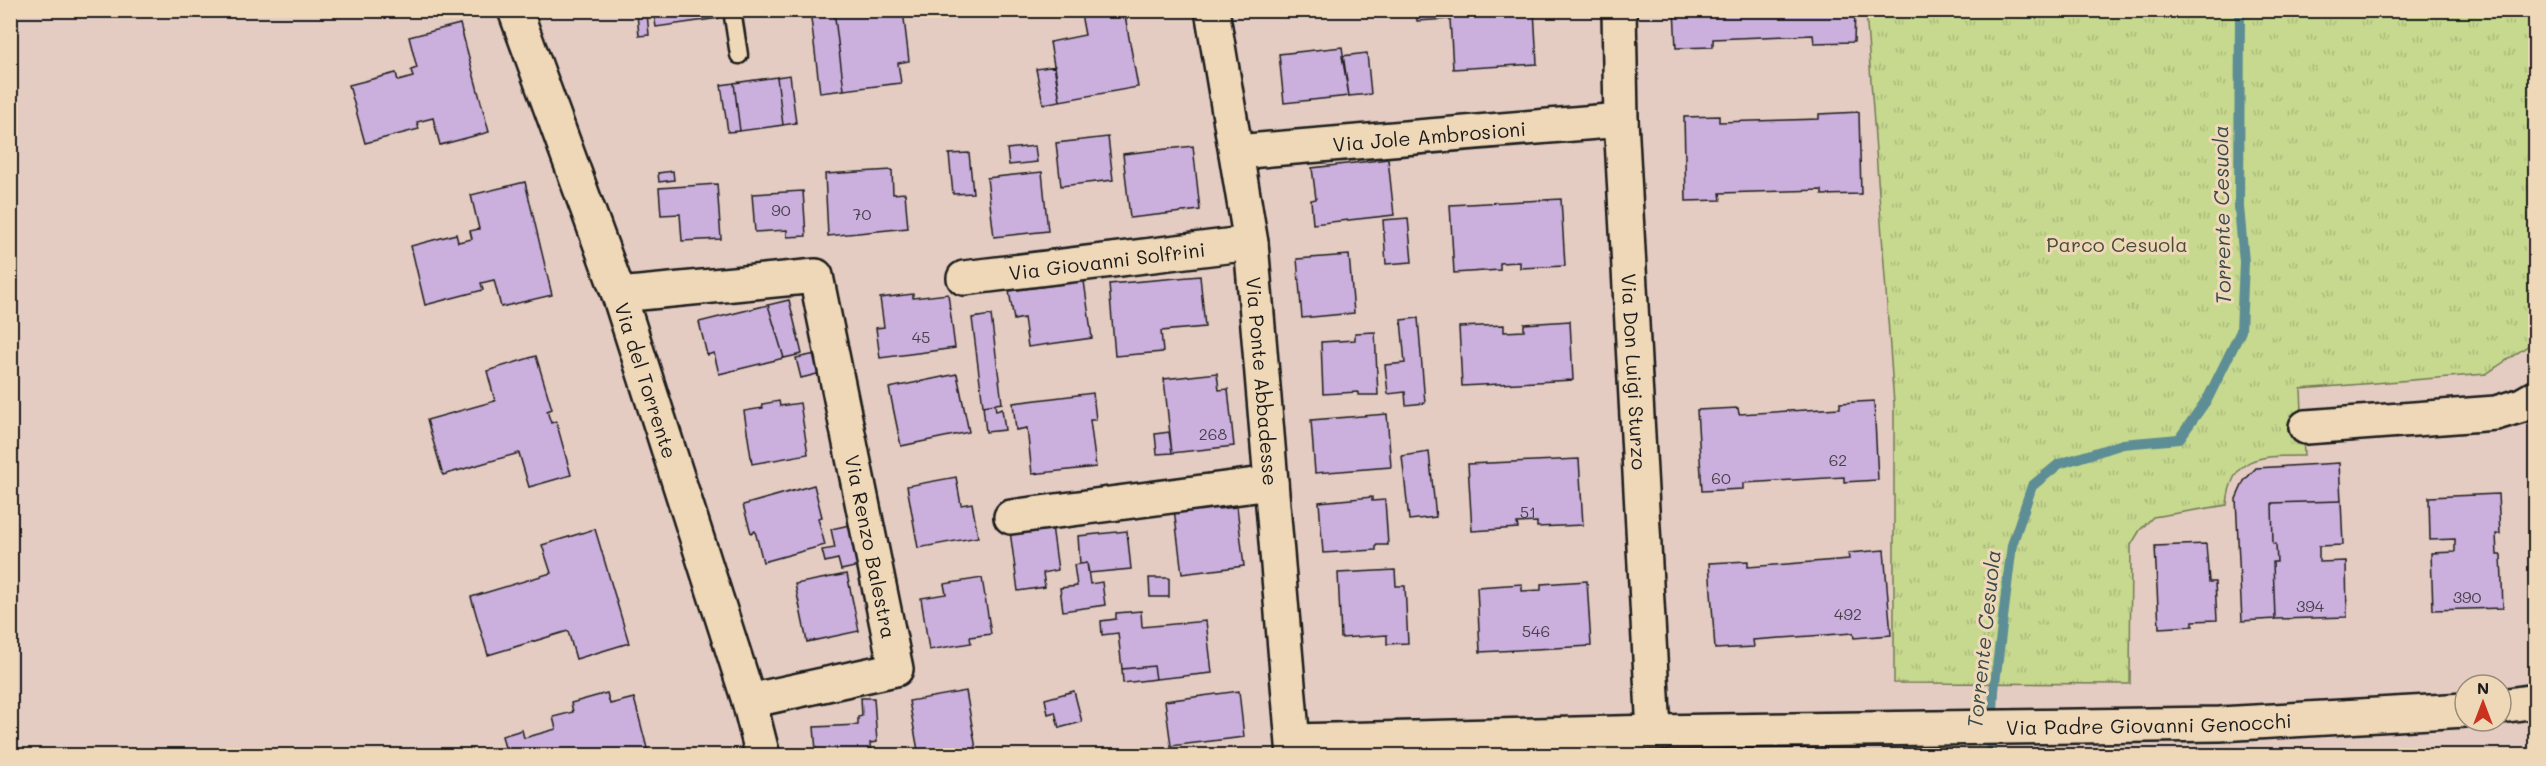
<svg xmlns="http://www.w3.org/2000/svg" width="2546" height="766" viewBox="0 0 2546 766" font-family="Mali,sans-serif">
  <defs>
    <pattern id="grass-tufts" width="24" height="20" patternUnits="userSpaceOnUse" patternTransform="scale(1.5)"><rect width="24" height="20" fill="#c7d98e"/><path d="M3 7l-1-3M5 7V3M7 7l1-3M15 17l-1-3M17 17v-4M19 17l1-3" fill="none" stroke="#aaba7a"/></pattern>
  </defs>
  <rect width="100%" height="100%" fill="#e4ccc3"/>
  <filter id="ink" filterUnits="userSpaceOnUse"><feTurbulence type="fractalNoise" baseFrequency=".0167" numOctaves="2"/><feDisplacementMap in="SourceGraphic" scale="12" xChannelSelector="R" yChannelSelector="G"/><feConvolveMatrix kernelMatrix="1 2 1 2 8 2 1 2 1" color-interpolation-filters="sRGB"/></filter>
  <g filter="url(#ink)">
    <path fill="url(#grass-tufts)" stroke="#727a55" stroke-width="1.5" d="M 1866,11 L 2535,11 L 2535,341 L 2486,374 L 2301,389 L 2304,456 C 2261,456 2231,454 2227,505 L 2153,517 L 2140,530 L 2131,545 L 2130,684 L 1894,683 L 1894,404 Z
      M 1972,751 L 1971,756 L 1633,755 Z"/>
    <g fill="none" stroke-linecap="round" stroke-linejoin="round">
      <path stroke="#5d8d95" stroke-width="10" d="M 1991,756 L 1994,691 L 2012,545 L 2032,486 L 2059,464 L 2123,444 L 2179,439 L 2208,398 L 2241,331 L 2244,262 L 2239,207 L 2240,10"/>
    </g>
    <path fill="#cbafdd" stroke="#1c1c1c" stroke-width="1.5" d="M 653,10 L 718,10 L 719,18 L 656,27 Z
      M 810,10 L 834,10 L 844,90 L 820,93 Z
      M 834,10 L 903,10 L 909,61 L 898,63 L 901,83 L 844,90 Z
      M 1099,10 L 1124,10 L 1138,87 L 1060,101 L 1050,42 L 1085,35 L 1081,14 Z
      M 1416,10 L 1534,10 L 1537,64 L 1453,69 L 1450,19 L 1417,21 Z
      M 1674,10 L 1855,10 L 1854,42 L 1814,43 L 1813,35 L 1713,39 L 1713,47 L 1676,48 Z
      M 637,13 L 647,13 L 649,35 L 639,36 Z
      M 460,24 L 489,132 L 440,145 L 433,118 L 417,122 L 419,129 L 365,143 L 349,85 L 396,73 L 398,81 L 413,77 L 411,70 L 417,68 L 409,37 Z
      M 1342,47 L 1349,96 L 1284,103 L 1279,54 Z
      M 1367,53 L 1371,94 L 1349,96 L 1342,56 Z
      M 1055,66 L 1060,101 L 1043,104 L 1036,69 Z
      M 790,75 L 796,123 L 783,125 L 777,77 Z
      M 777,77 L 783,125 L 740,131 L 734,83 Z
      M 734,83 L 740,131 L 728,132 L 721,85 Z
      M 1859,112 L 1861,194 L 1822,195 L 1822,190 L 1720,193 L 1721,200 L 1686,201 L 1684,117 L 1719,116 L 1719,122 L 1819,119 L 1819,114 Z
      M 1108,137 L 1113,180 L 1061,186 L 1056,143 Z
      M 1035,146 L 1037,162 L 1009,165 L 1007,149 Z
      M 1193,146 L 1200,210 L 1130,218 L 1123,154 Z
      M 969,153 L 973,193 L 953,194 L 949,154 Z
      M 1388,159 L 1394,215 L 1313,224 L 1311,200 L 1316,199 L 1312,168 Z
      M 892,170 L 893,194 L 905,193 L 908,228 L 828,236 L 825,174 Z
      M 673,171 L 674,180 L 659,182 L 658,173 Z
      M 1042,172 L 1048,231 L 994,237 L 987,178 Z
      M 525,182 L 552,295 L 501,307 L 494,280 L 481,283 L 483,290 L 425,305 L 411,246 L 456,234 L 458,242 L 472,239 L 470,231 L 479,229 L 471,195 Z
      M 717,184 L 721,239 L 682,241 L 680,214 L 661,215 L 659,188 Z
      M 803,191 L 806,236 L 787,237 L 787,230 L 755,232 L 752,194 Z
      M 1561,199 L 1565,266 L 1520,268 L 1520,262 L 1500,263 L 1500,270 L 1454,273 L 1450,205 Z
      M 1408,218 L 1412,262 L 1386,264 L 1383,220 Z
      M 1349,255 L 1354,313 L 1302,318 L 1297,259 Z
      M 1200,276 L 1205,327 L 1161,331 L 1163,352 L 1115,356 L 1109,284 Z
      M 1084,281 L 1092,338 L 1028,347 L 1024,318 L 1014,320 L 1009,291 Z
      M 913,294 L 913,298 L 948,294 L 955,348 L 880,358 L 876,328 L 884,327 L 880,298 Z
      M 789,300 L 802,354 L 784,358 L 768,305 Z
      M 768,305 L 784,358 L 719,374 L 714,353 L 707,355 L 699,322 Z
      M 991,315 L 1002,403 L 983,406 L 972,318 Z
      M 1418,318 L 1425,403 L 1406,405 L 1405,392 L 1388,394 L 1385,365 L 1405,363 L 1401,320 Z
      M 1570,321 L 1573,380 L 1462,386 L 1459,327 L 1504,325 L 1504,332 L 1524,331 L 1524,324 Z
      M 1375,332 L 1378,395 L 1358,395 L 1358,392 L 1323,394 L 1321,342 L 1355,340 L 1355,333 Z
      M 821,353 L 825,372 L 801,378 L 796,358 Z
      M 536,356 L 552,409 L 547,411 L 551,423 L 556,421 L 571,475 L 529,487 L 519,453 L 443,475 L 427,420 L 495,401 L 487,371 Z
      M 1217,373 L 1219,390 L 1228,389 L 1234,446 L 1172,453 L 1164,379 Z
      M 957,374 L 969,432 L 901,446 L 889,388 Z
      M 1093,393 L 1096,420 L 1090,420 L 1096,467 L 1032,474 L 1027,428 L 1016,430 L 1013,403 Z
      M 779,401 L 780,406 L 800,403 L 808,454 L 752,464 L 744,411 L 763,408 L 762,404 Z
      M 1874,401 L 1878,480 L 1844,482 L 1844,477 L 1743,483 L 1743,489 L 1702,491 L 1697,410 L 1738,408 L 1739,414 L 1840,408 L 1840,403 Z
      M 995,404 L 996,411 L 1002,409 L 1005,430 L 986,432 L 983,406 Z
      M 1387,414 L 1391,467 L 1315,473 L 1311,420 Z
      M 1169,432 L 1172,453 L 1157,454 L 1155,434 Z
      M 1429,452 L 1436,517 L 1409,520 L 1402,456 Z
      M 1579,459 L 1583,525 L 1537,527 L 1537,522 L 1517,523 L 1518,528 L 1472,531 L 1468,464 Z
      M 2339,463 L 2341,501 L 2272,503 L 2273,544 L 2276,544 L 2277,562 L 2273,562 L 2275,619 L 2242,621 L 2236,499 L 2244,481 L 2256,468 Z
      M 956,477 L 961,505 L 972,503 L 978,537 L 918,548 L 907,486 Z
      M 814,485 L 822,517 L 818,518 L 825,545 L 763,562 L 755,531 L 751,533 L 743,505 Z
      M 2498,494 L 2500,534 L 2496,534 L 2497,555 L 2501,555 L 2503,608 L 2433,610 L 2431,553 L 2455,552 L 2455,539 L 2430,540 L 2429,497 Z
      M 1372,497 L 1372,501 L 1385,500 L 1388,545 L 1376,545 L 1376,550 L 1323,553 L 1319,502 Z
      M 2341,501 L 2343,545 L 2319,546 L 2319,562 L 2346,561 L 2347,617 L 2275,619 L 2273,562 L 2277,562 L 2276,544 L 2273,544 L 2272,503 Z
      M 1218,504 L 1218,509 L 1237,507 L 1244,566 L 1182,574 L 1174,509 Z
      M 850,525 L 859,566 L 841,570 L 838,559 L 825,562 L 822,550 L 835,548 L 831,529 Z
      M 1052,526 L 1058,570 L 1043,573 L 1045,587 L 1018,591 L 1010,531 Z
      M 595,529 L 629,643 L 576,659 L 568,631 L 488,655 L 471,597 L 551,573 L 542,545 Z
      M 1127,531 L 1131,569 L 1089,573 L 1087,563 L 1080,564 L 1078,536 Z
      M 2206,544 L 2209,582 L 2215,582 L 2217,620 L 2193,621 L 2193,626 L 2159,628 L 2155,546 Z
      M 1884,550 L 1891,635 L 1854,638 L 1853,633 L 1753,640 L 1754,647 L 1715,649 L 1709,563 L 1748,561 L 1748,567 L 1849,559 L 1848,553 Z
      M 1087,563 L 1090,584 L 1102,582 L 1105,605 L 1063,611 L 1060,588 L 1077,586 L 1074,565 Z
      M 1395,570 L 1396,586 L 1405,586 L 1408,643 L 1387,644 L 1387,635 L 1341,638 L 1338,573 Z
      M 847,574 L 859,631 L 807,642 L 795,584 Z
      M 982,578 L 991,634 L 970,637 L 971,643 L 929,650 L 921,598 L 946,594 L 944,584 Z
      M 1149,578 L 1169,578 L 1169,597 L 1150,597 Z
      M 1587,581 L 1591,646 L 1480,652 L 1477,587 L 1522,584 L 1522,591 L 1541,590 L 1541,584 Z
      M 1141,611 L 1142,627 L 1206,621 L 1212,673 L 1156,679 L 1154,666 L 1122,669 L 1118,633 L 1102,635 L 1101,621 L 1116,619 L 1116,613 Z
      M 1154,666 L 1156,679 L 1123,683 L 1122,669 Z
      M 966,691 L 976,749 L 940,756 L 919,756 L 909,701 Z
      M 1074,691 L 1082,722 L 1059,728 L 1055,712 L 1048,714 L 1045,699 Z
      M 1239,691 L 1244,737 L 1171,746 L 1165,701 Z
      M 607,693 L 610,704 L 634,698 L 649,756 L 507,756 L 502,736 L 522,730 L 524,738 L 556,729 L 553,717 L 573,712 L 571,703 Z
      M 861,698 L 874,698 L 877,742 L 870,743 L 871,756 L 823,756 L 822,751 L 816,751 L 814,727 L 858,725 L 858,717 L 862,716 Z"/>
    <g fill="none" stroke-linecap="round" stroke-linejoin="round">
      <defs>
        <path id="lane" d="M 732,10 L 739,55"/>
        <g id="street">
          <path id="s1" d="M 515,10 L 619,295 L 749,701 L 763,756"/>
          <path id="s2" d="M 1212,10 L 1251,243 L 1294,756"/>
          <path id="s3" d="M 1619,10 L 1621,120 L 1654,732"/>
          <path id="s4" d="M 1236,152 L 1621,120"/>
          <path id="s5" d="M 964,278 L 1251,243"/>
          <path id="s6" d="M 619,295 L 816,276 L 896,669 L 749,701"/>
          <path d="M 2306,427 L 2496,413 L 2522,405 L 2536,397"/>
          <path d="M 1011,517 L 1271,483"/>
          <path d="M 2501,706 L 2536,701"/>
          <path id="s7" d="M 1294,741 L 1654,732 L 2220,724 L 2465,710"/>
        </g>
      </defs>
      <use href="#lane" stroke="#1c1c1c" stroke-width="21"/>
      <use href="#street" stroke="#1c1c1c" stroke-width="38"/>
      <use href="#lane" stroke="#efd8b8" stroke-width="16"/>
      <use href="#street" stroke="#efd8b8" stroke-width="33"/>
    </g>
  </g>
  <g text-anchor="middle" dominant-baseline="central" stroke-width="6" stroke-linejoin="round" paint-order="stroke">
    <g font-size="16" fill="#48414c">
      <text x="781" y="209">90</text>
      <text x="862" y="213">70</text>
      <text x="921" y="336">45</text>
      <text x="1213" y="433">268</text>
      <text x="1838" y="459">62</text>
      <text x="1721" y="477">60</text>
      <text x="1528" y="511">51</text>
      <text x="2467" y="596">390</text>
      <text x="2310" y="605">394</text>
      <text x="1848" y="613">492</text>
      <text x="1536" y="630">546</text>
    </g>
    <g font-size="20" fill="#1c1c1c" stroke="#efd8b8">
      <text stroke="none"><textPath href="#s4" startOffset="194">Via Jole Ambrosioni</textPath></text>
      <text stroke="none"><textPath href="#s5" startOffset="144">Via Giovanni Solfrini</textPath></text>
      <text stroke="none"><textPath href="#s3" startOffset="362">Via Don Luigi Sturzo</textPath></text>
      <text stroke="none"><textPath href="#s1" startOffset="393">Via del Torrente</textPath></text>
      <text stroke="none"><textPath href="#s2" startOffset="375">Via Ponte Abbadesse</textPath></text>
      <text stroke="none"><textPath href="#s6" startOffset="474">Via Renzo Balestra</textPath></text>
      <text stroke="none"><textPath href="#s7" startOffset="855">Via Padre Giovanni Genocchi</textPath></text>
    </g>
    <g font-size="20" fill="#474b38" stroke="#efd8b8">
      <text x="2117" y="244">Parco Cesuola</text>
    </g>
    <g font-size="21" font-style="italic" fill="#374b4e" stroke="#efd8b8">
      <text transform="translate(2221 215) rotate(-91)">Torrente Cesuola</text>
      <text transform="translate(1983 639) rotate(-84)">Torrente Cesuola</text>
    </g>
  </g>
  <rect width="2546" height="766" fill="none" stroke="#efd8b8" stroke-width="36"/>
  <rect x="18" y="18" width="2510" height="730" fill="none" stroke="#1c1c1c" stroke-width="2" filter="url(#ink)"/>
  <g transform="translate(2483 703)"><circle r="28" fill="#efd8b8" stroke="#9b8d7a" stroke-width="1.5"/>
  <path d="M0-4.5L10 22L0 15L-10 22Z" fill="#c8321e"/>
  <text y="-9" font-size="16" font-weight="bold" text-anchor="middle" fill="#1c1c1c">N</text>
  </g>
</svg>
